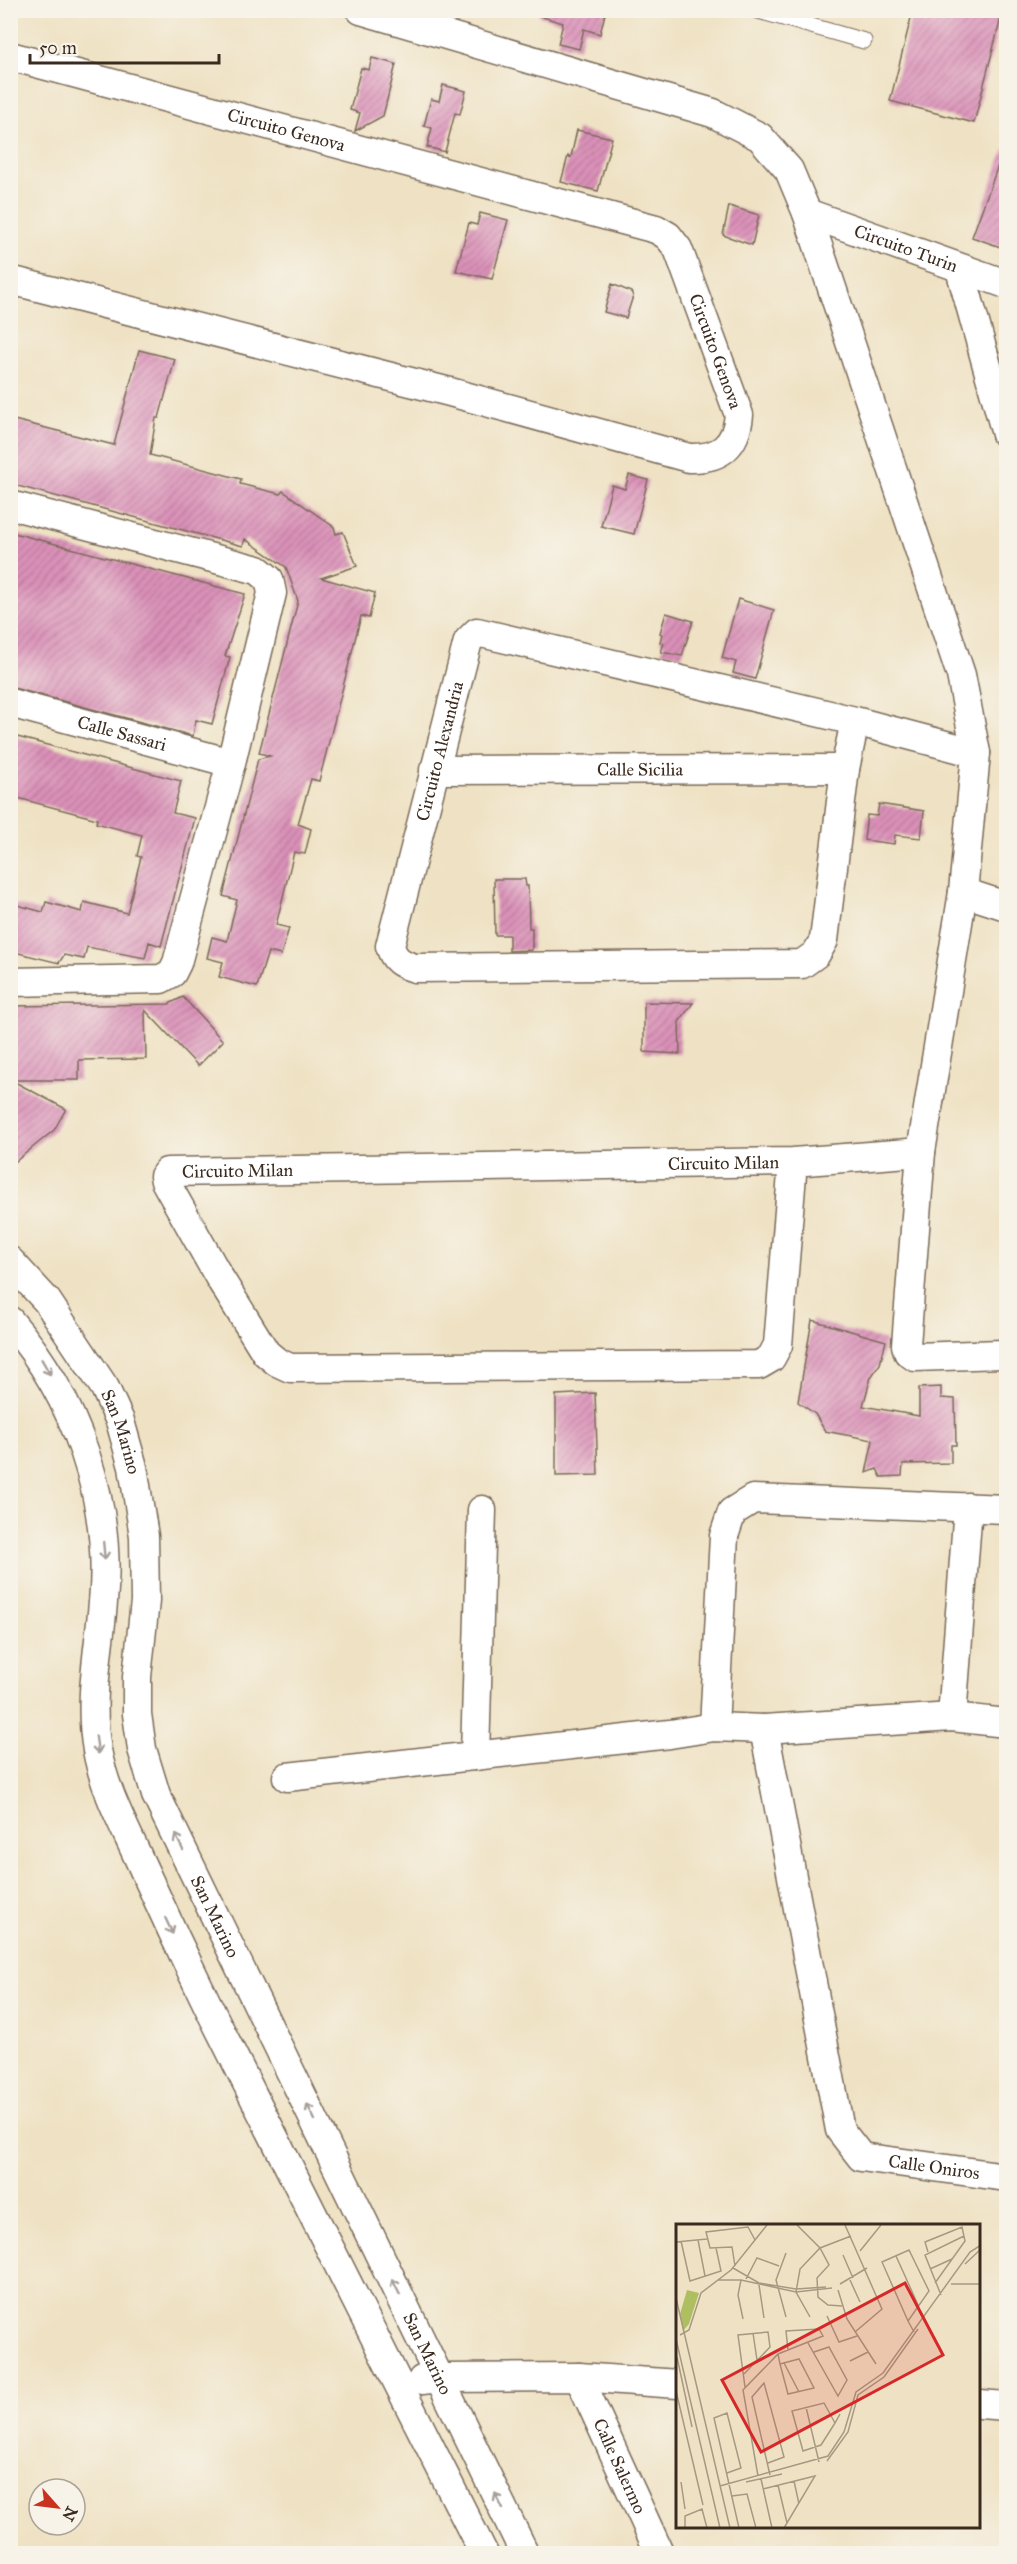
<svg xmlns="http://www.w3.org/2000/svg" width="1017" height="2564" viewBox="0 0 1017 2564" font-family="'IM FELL Great Primer',serif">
  <defs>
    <pattern id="building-hatch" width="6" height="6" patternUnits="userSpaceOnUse" patternTransform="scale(1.5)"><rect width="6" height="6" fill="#db91b9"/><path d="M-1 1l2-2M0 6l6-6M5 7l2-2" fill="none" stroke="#b37796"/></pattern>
  </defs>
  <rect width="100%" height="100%" fill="#f7f3e8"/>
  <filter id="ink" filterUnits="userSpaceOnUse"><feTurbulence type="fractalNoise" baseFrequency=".0167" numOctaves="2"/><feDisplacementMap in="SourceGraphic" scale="12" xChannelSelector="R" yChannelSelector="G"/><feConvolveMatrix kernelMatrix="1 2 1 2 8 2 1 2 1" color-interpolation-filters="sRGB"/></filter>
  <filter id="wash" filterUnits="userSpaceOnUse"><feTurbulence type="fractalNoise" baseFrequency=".008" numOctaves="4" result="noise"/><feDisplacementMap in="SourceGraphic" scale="24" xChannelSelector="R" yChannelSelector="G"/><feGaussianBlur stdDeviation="1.35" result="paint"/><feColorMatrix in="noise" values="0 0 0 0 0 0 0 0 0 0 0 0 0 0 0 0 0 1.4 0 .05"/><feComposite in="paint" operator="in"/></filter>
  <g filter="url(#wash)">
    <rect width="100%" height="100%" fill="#efe2c4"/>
    <g id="blocks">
      <path fill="url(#building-hatch)" d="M 539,10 L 606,10 L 600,34 L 584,29 L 579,49 L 558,44 L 563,23 L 539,16 Z
        M 913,10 L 1003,10 L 974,123 L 890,101 Z
        M 372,58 L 396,64 L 383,116 L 355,131 L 360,113 L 350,110 L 361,68 L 369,70 Z
        M 443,85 L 466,91 L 460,114 L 455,113 L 445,152 L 427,147 L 432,128 L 424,126 L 431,99 L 439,101 Z
        M 577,130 L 612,138 L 598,191 L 561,182 L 568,156 L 571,157 Z
        M 1004,149 L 1006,149 L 1006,249 L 972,237 Z
        M 729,206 L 759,215 L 752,245 L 723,235 Z
        M 480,213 L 508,220 L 492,279 L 456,271 L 469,223 L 477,225 Z
        M 612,284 L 631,292 L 633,296 L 626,318 L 604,312 Z
        M 139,350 L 175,359 L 159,418 L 156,418 L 150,455 L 241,479 L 240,484 L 280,494 L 283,491 L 334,527 L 336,534 L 343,532 L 357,566 L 321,578 L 375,593 L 369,618 L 361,616 L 319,781 L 311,779 L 298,824 L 311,829 L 305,854 L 294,852 L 276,925 L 289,928 L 281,955 L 268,952 L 257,987 L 219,977 L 223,962 L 207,958 L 212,937 L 227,941 L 237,900 L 223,896 L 258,759 L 270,756 L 259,753 L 298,601 L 286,567 L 245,539 L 243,546 L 10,484 L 10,419 L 114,445 Z
        M 629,475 L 648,480 L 634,534 L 601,526 L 612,485 L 625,489 Z
        M 10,532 L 245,594 L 225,656 L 230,657 L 212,724 L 196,720 L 193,736 L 10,687 Z
        M 738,599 L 774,610 L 755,679 L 733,673 L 736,662 L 722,658 Z
        M 666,613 L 693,621 L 682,656 L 661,652 L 664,643 L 660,642 L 662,634 L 660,633 Z
        M 10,735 L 181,781 L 173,813 L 195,818 L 161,946 L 149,942 L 145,958 L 87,947 L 84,959 L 64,955 L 59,963 L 10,951 L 10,903 L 43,912 L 46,902 L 82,912 L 84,902 L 127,913 L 141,857 L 137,856 L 142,835 L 96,823 L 97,819 L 10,796 Z
        M 879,804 L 924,811 L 921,838 L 895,835 L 894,844 L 864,840 L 867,815 L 877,816 Z
        M 494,879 L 525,879 L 526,886 L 528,886 L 529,928 L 532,928 L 532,950 L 509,951 L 509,935 L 495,935 Z
        M 183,997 L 223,1041 L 198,1066 L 145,1010 L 146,1059 L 79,1060 L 79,1080 L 11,1080 L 66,1109 L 54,1130 L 10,1166 L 10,1006 L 169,1004 Z
        M 644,1002 L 693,1003 L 679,1022 L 680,1054 L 644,1052 Z
        M 812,1320 L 886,1341 L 880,1364 L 871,1377 L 863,1406 L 919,1416 L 919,1388 L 941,1387 L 941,1398 L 955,1399 L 956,1445 L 951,1445 L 951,1463 L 903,1464 L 902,1476 L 881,1477 L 877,1469 L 866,1473 L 873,1440 L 825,1431 L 815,1414 L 798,1402 Z
        M 595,1393 L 598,1475 L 556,1476 L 556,1395 Z"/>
    </g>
  </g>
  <g filter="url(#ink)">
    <use href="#blocks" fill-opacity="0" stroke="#7a6a58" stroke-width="1.5"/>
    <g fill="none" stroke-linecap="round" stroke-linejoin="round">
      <defs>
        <path id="service" d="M 755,10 L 864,41"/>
        <g id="minor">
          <path d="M 361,10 L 713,113 L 760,137 L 789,170 L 807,213 L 961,675 L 976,753 L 963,892 L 921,1152 L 906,1345 L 908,1352 L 915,1357 L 1001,1354 L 1006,1352"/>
          <path id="s1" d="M 10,56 L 656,229 L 668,236 L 678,249 L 739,415 C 736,446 720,459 689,458 L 450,392 L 10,280"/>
          <path id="s2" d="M 807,213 L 1006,284"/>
          <path d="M 960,269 L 1006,434"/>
          <path d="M 10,505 L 258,570 L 269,579 L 272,593 L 231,763 L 177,963 L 172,973 L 161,979 L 10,982"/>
          <path id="s3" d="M 10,703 L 231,763"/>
          <path id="s4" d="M 855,721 L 845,769 L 824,940 L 816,954 L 802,964 L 415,968 C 401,964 394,960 390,946 L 468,641 L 477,632 L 855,721 L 976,753"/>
          <path id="s5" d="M 434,770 L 845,769"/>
          <path d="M 963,892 L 1006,906"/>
          <path id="s6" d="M 793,1162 L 778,1345 L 771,1358 L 759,1365 L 290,1368 L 277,1362 L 266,1353 L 219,1277 L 165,1181 L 164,1176 L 167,1172 L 793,1162 L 921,1152"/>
          <path id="s7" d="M 10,1261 L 47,1301 L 105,1388 L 120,1421 L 133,1467 L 144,1536 L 145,1601 L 137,1677 L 137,1714 L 142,1749 L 156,1795 L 525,2554"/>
          <path d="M 10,1321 C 75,1397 113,1501 103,1602 C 99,1652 88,1700 97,1750 C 104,1788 122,1822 138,1857 C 162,1910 187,1963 213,2016 C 303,2195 394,2374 484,2554"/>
          <path d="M 952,1717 L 968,1507"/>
          <path d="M 714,1727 L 724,1536 L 732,1512 L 753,1499 L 1006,1509"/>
          <path id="s8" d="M 764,1729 L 840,2130 L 861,2157 L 1006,2177"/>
          <path d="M 475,1756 L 482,1510"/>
          <path d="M 287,1777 L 670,1734 L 714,1727 L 764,1729 L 952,1717 L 1006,1723"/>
          <path id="s9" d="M 579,2377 L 660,2554"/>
          <path d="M 422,2380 L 439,2378 L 579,2377 L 678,2384"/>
          <path d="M 980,2404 L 1006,2406"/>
        </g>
      </defs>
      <use href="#service" stroke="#7a6a58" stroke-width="17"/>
      <use href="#minor" stroke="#7a6a58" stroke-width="31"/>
      <use href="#service" stroke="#fff" stroke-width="15"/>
      <use href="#minor" stroke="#fff" stroke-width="28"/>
    </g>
    <defs><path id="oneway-shaft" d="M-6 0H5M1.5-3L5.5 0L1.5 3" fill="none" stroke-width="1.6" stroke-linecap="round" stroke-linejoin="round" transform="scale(1.5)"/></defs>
    <g stroke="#a79f9a">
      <use href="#oneway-shaft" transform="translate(46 1367) rotate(60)"/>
      <use href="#oneway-shaft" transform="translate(104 1551) rotate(85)"/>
      <use href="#oneway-shaft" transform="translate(97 1745) rotate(82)"/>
      <use href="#oneway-shaft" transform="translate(179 1842) rotate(-116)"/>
      <use href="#oneway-shaft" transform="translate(169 1926) rotate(65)"/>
      <use href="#oneway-shaft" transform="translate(311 2112) rotate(-116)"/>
      <use href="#oneway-shaft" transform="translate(396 2287) rotate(-116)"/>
      <use href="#oneway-shaft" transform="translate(499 2501) rotate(-116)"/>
    </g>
  </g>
  <g text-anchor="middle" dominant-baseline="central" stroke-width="6" stroke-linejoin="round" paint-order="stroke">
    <g font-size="18" fill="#3b2a1e" stroke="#f7f3e8">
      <text stroke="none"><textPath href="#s1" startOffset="286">Circuito Genova</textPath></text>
      <text stroke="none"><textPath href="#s2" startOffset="105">Circuito Turin</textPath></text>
      <text stroke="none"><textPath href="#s1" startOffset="808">Circuito Genova</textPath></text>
      <text stroke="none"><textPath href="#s3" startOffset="116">Calle Sassari</textPath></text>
      <text stroke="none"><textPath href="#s4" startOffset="878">Circuito Alexandria</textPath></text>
      <text stroke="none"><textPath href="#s5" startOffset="206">Calle Sicilia</textPath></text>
      <text stroke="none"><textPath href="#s6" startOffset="1476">Circuito Milan</textPath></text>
      <text stroke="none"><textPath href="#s6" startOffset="990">Circuito Milan</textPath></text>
      <text stroke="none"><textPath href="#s7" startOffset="206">San Marino</textPath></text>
      <text stroke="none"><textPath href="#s7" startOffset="710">San Marino</textPath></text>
      <text stroke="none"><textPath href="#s8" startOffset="516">Calle Oniros</textPath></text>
      <text stroke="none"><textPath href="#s7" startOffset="1196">San Marino</textPath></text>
      <text stroke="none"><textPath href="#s9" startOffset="98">Calle Salermo</textPath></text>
    </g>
  </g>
  <g transform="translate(676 2224)">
    <rect width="304" height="304" fill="#efe2c4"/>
    <path d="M 11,66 L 23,69 L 13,100 L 7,107 L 4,90 Z" fill="#aebf62"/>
    <path fill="none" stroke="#a79882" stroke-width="1.5" d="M 121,1 L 144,24 L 153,41 L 141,54 L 142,73 L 152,81 L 166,82M 169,1 L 206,85 L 179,108M 22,16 L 29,52M 5,17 L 14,57 L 45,47 L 40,24M 0,18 L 31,15M 184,27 L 205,1M 252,28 L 249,18 L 286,3 L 289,17 L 259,59M 110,29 L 100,56 L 110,93M 167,31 L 177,54M 220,32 L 243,83M 289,40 L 305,25M 59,42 L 56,23 L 34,24 L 30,8 L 72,3 L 79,16M 57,44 L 83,59 L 120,65 L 150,63M 254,45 L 276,35M 70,55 L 81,34 L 103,42M 42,56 L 65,56 L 120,68 L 156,64M 65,56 L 62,71 L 67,95M 174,56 L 184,78M 164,60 L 191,44M 275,60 L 305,60M 83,61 L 88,94M 162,66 L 171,95 L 200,140M 265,71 L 249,31 L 288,12M 0,74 L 54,304M 151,92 L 163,118 L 181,112M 134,93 L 120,68 L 124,45 L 144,24 L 175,12M 232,97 L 253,67 L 233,26 L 206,38 L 232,97 L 238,108M 77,109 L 81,136M 4,111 L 13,106 L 25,69 L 55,46 L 91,1M 0,115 L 44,304M 132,119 L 162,172 L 171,156 L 153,123 L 138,128M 102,130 L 104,140 L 112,170 L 138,164 L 123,135 L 104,140M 1,133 L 16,203M 174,137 L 192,128M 108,139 L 123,168M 68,150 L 94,123 L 92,108 L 62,111 L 69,163M 0,167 L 27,281M 130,183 L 143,238M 159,199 L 148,179 L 116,187 L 127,227 L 145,221 L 159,199 L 164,190M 151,237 L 172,208 L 182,171 L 208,153 L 242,105M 92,239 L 108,233 L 88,159 L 76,173 L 94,251M 51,249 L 65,244 L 51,189 L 38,194 L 63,304M 82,252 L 67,166 L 102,130 L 147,112 L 143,105 L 110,107 L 112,126M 85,255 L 96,304M 118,257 L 123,280M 5,258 L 9,285M 70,258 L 106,250M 102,261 L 111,299M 44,262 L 152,232 L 168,208 L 180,168 L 207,149 L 294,28 L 305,21M 87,265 L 139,252 L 108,304M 56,272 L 71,270 L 80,304M 9,304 L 9,292 L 26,285 L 31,304"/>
    <path fill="#d62828" fill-opacity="0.15" stroke="#d62828" stroke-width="3" d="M 229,59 L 267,131 L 85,228 L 46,156 Z"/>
    <rect width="304" height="304" fill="none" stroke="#3b2a1e" stroke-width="3"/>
  </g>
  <rect width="1017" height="2564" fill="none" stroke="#f7f3e8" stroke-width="36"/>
  <g transform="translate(57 2507) rotate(118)"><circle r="28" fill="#f7f3e8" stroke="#aca397" stroke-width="1.5"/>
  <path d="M0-4.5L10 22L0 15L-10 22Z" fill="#c8321e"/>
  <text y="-9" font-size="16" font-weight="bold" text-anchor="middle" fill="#3b2a1e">N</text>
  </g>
  <path d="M30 54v9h189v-9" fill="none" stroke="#3b2a1e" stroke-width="3"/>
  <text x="39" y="54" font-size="18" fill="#3b2a1e" stroke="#f7f3e8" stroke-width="4.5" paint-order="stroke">50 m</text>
</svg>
